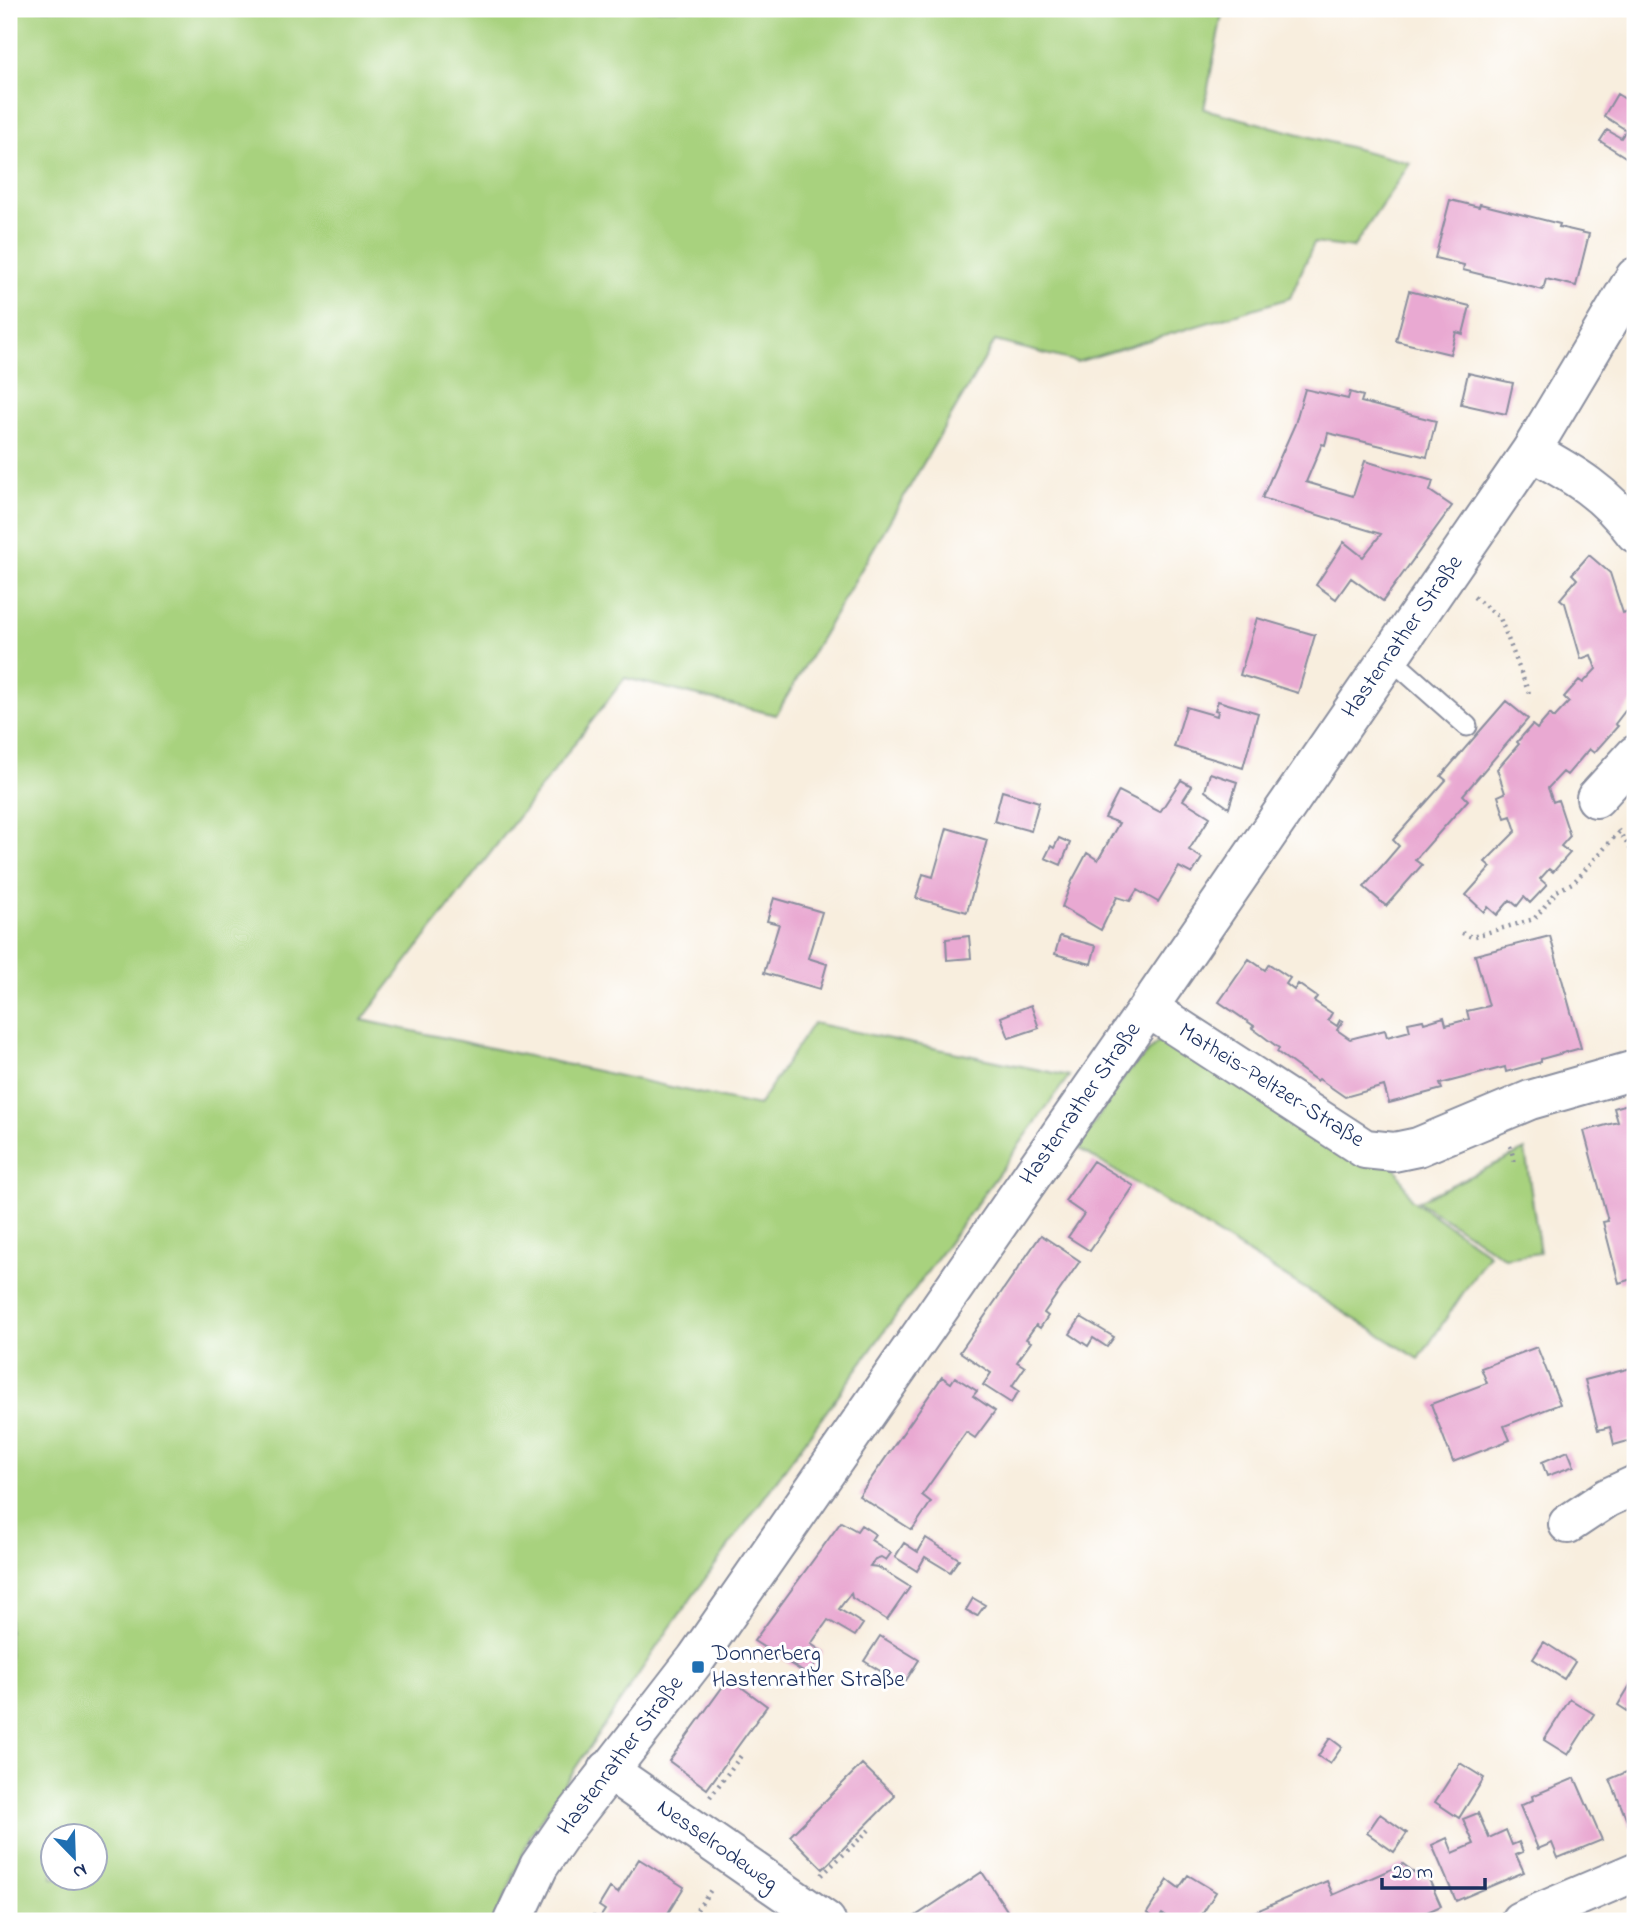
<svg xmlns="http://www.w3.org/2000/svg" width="1644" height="1930" viewBox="0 0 1644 1930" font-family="'Indie Flower',sans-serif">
  <rect width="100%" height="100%" fill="#fff"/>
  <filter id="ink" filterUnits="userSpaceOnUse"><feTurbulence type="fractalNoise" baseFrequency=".0143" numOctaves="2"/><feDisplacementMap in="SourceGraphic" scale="14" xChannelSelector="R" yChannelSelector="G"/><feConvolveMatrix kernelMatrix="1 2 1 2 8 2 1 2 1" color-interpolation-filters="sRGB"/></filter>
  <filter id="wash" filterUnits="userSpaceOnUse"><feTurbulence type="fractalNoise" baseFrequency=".00686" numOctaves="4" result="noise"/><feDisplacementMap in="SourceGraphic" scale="28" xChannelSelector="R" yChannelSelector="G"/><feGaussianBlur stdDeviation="1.57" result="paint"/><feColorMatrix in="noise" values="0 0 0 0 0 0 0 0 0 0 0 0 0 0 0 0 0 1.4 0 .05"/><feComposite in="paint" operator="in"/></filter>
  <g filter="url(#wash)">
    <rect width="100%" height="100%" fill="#f8eede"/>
    <path fill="#a8d27e" stroke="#62806e" stroke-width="2" fill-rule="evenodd" d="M 9,9 L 1223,9 L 1204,109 L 1410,163 L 1353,248 L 1314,243 L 1290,298 L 1077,362 L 995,341 L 776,715 L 625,678 L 362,1020 L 758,1106 L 813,1023 L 1069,1076 L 669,1629 L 531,1834 L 495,1921 L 9,1921 ZM 52,1836 L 94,1836 L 94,1878 L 52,1878 Z
      M 1167,1033 L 1393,1161 L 1411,1199 L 1489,1254 L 1419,1359 L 1078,1148 L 1126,1074 Z
      M 1525,1150 L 1540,1253 L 1505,1258 L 1418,1201 Z"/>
    <g id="blocks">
      <path fill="#e9a9d2" d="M 1617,94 L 1635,105 L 1635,163 L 1600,141 L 1607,130 L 1621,138 L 1626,130 L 1604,116 Z
        M 1450,200 L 1479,207 L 1480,204 L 1560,224 L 1559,227 L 1589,234 L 1576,286 L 1546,279 L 1543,290 L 1463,270 L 1464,265 L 1435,258 Z
        M 1409,291 L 1470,306 L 1463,334 L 1456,332 L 1450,354 L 1396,341 Z
        M 1468,373 L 1513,383 L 1506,414 L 1461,404 Z
        M 1305,389 L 1348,399 L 1350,392 L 1363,396 L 1361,402 L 1436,421 L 1427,457 L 1328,433 L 1325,445 L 1322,444 L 1306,482 L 1353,496 L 1365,461 L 1433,481 L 1430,491 L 1452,506 L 1383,601 L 1351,578 L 1336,599 L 1316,585 L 1344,542 L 1363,557 L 1381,534 L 1262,498 L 1295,424 Z
        M 1589,555 L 1610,573 L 1623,613 L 1635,609 L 1635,698 L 1615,724 L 1618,726 L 1594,753 L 1589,749 L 1567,775 L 1563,772 L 1548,788 L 1553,802 L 1558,800 L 1570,836 L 1561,846 L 1570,853 L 1553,872 L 1549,869 L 1540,879 L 1547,885 L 1530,903 L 1524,897 L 1517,906 L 1510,900 L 1497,915 L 1488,907 L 1484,912 L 1466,895 L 1491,867 L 1485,862 L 1516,831 L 1511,816 L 1505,818 L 1498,796 L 1505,793 L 1497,769 L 1519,744 L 1517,742 L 1532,725 L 1537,729 L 1550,714 L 1554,718 L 1569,702 L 1564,697 L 1579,680 L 1583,683 L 1596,669 L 1591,655 L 1581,659 L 1565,603 L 1560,599 L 1577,579 L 1572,574 Z
        M 1257,618 L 1315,635 L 1298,693 L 1240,675 Z
        M 1218,701 L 1258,713 L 1243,768 L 1174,747 L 1186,707 L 1217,716 L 1218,711 L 1215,710 Z
        M 1506,701 L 1528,719 L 1463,795 L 1468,800 L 1415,860 L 1422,865 L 1386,906 L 1364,887 L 1399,846 L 1393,840 L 1446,780 L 1441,776 Z
        M 1210,773 L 1237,782 L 1229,808 L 1205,791 Z
        M 1181,780 L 1192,786 L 1183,800 L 1210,817 L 1189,850 L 1202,858 L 1192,874 L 1179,867 L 1158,902 L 1137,890 L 1130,901 L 1117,897 L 1101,930 L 1062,907 L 1072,881 L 1087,853 L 1098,860 L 1119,823 L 1105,818 L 1119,791 L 1160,812 Z
        M 1002,791 L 1039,802 L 1031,831 L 994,821 Z
        M 947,828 L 987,840 L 967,912 L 916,898 L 923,874 L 933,877 Z
        M 1059,838 L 1070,843 L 1061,865 L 1045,858 L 1051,846 L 1054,848 Z
        M 774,898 L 822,912 L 808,958 L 827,964 L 820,989 L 764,973 L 779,924 L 767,921 Z
        M 969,936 L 971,958 L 947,960 L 946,939 Z
        M 1060,936 L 1096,946 L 1091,964 L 1055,954 Z
        M 1550,936 L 1581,1048 L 1541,1059 L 1541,1062 L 1506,1072 L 1505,1067 L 1440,1084 L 1442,1089 L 1389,1103 L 1384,1086 L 1345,1097 L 1319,1079 L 1317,1081 L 1277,1052 L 1279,1048 L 1252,1028 L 1254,1026 L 1219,1002 L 1249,959 L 1265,970 L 1269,964 L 1290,978 L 1286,984 L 1294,990 L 1298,984 L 1317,997 L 1314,1001 L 1332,1013 L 1328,1020 L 1337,1026 L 1340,1020 L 1343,1021 L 1337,1030 L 1350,1039 L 1385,1030 L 1387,1037 L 1410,1031 L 1408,1023 L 1423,1020 L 1424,1023 L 1444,1017 L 1446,1025 L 1469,1019 L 1467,1011 L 1489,1006 L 1475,955 Z
        M 1031,1005 L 1039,1028 L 1009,1038 L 1001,1017 Z
        M 1635,1102 L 1635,1278 L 1619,1283 L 1603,1222 L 1608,1221 L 1584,1131 L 1618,1122 L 1614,1108 Z
        M 1093,1161 L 1134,1186 L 1090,1251 L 1068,1237 L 1084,1214 L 1065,1201 Z
        M 1041,1235 L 1080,1261 L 1044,1313 L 1048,1316 L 1040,1328 L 1036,1325 L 1026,1339 L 1031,1342 L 1017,1362 L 1025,1367 L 1012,1386 L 1019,1391 L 1011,1403 L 983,1385 L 991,1373 L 960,1352 Z
        M 1081,1317 L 1114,1337 L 1107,1347 L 1093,1338 L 1088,1346 L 1070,1334 Z
        M 1537,1347 L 1560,1404 L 1504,1426 L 1510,1440 L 1453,1462 L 1431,1404 L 1487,1383 L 1481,1368 Z
        M 1635,1367 L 1635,1439 L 1614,1445 L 1610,1427 L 1598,1430 L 1585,1380 Z
        M 942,1377 L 951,1383 L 955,1377 L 977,1391 L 973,1396 L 995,1411 L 975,1438 L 966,1432 L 922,1495 L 931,1502 L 912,1530 L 859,1496 Z
        M 1568,1451 L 1574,1466 L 1547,1476 L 1542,1462 Z
        M 841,1522 L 857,1531 L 861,1525 L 875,1534 L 871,1540 L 891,1553 L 886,1560 L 881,1557 L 875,1559 L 870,1566 L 878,1567 L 910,1587 L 887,1620 L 852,1598 L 851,1593 L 839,1609 L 863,1624 L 855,1636 L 828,1620 L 811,1644 L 823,1652 L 808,1675 L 754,1641 Z
        M 926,1538 L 959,1559 L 950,1572 L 925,1557 L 917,1571 L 895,1557 L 904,1543 L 918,1552 Z
        M 973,1598 L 985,1605 L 977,1616 L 966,1610 Z
        M 880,1636 L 919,1660 L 903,1685 L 864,1661 Z
        M 1544,1642 L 1575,1662 L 1564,1679 L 1533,1659 Z
        M 1635,1677 L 1635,1716 L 1618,1705 Z
        M 729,1678 L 767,1706 L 707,1789 L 669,1761 Z
        M 1570,1699 L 1594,1714 L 1568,1755 L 1544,1740 Z
        M 1330,1738 L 1342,1747 L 1330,1764 L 1318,1756 Z
        M 1460,1763 L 1484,1778 L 1459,1818 L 1435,1802 Z
        M 862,1764 L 895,1796 L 823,1869 L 790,1836 Z
        M 1631,1770 L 1633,1776 L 1635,1775 L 1635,1825 L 1630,1828 L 1610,1779 Z
        M 1575,1778 L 1602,1840 L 1558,1858 L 1552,1843 L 1538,1849 L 1520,1806 L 1533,1800 L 1532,1796 Z
        M 1478,1813 L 1489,1838 L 1506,1830 L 1512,1845 L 1519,1842 L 1523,1852 L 1516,1855 L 1524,1872 L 1456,1901 L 1432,1845 L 1447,1838 L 1453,1853 L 1474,1844 L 1463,1819 Z
        M 1380,1814 L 1407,1833 L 1394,1852 L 1367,1833 Z
        M 639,1859 L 684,1887 L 663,1921 L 590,1921 L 593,1915 L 599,1919 L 605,1910 L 599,1906 L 610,1888 L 618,1893 Z
        M 1403,1864 L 1423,1879 L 1428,1877 L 1441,1906 L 1407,1921 L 1241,1921 L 1240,1918 L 1327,1881 L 1333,1895 Z
        M 982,1872 L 1008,1912 L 993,1921 L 908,1921 Z
        M 1188,1875 L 1216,1892 L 1198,1921 L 1174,1921 L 1162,1914 L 1158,1920 L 1147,1913 L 1168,1880 L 1179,1888 Z"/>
    </g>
  </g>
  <g filter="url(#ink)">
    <use href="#blocks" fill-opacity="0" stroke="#8a8e9e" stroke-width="2"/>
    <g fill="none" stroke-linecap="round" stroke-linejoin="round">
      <defs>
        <path id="service" d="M 1389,657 L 1467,726"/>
        <path id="minor" d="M 1531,451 C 1573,474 1606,493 1635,533
          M 1596,798 L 1635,755
          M 1148,1008 L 1365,1149 L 1394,1152 L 1418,1147 L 1530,1100 L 1635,1070
          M 1568,1524 L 1607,1498 L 1635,1485
          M 608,1770 L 826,1921
          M 513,1921 L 539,1866 L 565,1828 L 696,1659 L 1148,1008 L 1531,451 L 1635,277
          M 1520,1921 L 1635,1872"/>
      </defs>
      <use href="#service" stroke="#8a8e9e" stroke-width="23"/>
      <use href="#minor" stroke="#8a8e9e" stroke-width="42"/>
      <path stroke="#8a8e9e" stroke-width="4.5" stroke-dasharray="2 5" stroke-linecap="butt" d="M 1474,597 L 1500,618 L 1530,696
        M 1618,830 L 1635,856
        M 1462,933 L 1472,937 L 1534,919 L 1557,891 L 1574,882 L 1619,832
        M 1510,1146 L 1516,1166
        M 710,1797 L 743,1753
        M 822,1875 L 869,1830
        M 689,1921 L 713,1887"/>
      <use href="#service" stroke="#fff" stroke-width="19"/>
      <use href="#minor" stroke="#fff" stroke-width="38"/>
    </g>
  </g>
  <rect fill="#1f6fb2" stroke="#fff" stroke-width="2.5" x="691" y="1660" width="14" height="14" rx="3.5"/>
  <g text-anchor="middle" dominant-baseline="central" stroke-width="6" stroke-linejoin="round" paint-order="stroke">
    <g font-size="23" fill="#1b2f5e" stroke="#fff">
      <text transform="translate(1403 637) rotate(-55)">Hastenrather Straße</text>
      <text transform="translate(1271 1086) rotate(32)">Matheis-Peltzer-Straße</text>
      <text transform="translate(1081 1104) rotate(-55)">Hastenrather Straße</text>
      <text transform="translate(621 1756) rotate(-53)">Hastenrather Straße</text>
      <text transform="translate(717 1846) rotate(35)">Nesselrodeweg</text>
    </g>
    <g font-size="23" fill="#1b2f5e" stroke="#fff" text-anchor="start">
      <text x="712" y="1654">Donnerberg<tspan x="712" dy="26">Hastenrather Straße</tspan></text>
    </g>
  </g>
  <rect width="1644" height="1930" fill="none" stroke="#fff" stroke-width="35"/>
  <g transform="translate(74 1857) rotate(157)"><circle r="33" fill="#ffffff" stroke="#a4acbf" stroke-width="2"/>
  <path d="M0-5L12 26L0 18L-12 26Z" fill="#1f6fb2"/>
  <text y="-10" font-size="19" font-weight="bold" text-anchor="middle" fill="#1b2f5e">N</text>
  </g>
  <path d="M1382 1878v10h103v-10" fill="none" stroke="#1b2f5e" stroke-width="3.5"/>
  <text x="1392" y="1878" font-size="21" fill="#1b2f5e" stroke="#ffffff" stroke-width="5" paint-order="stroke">20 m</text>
</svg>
